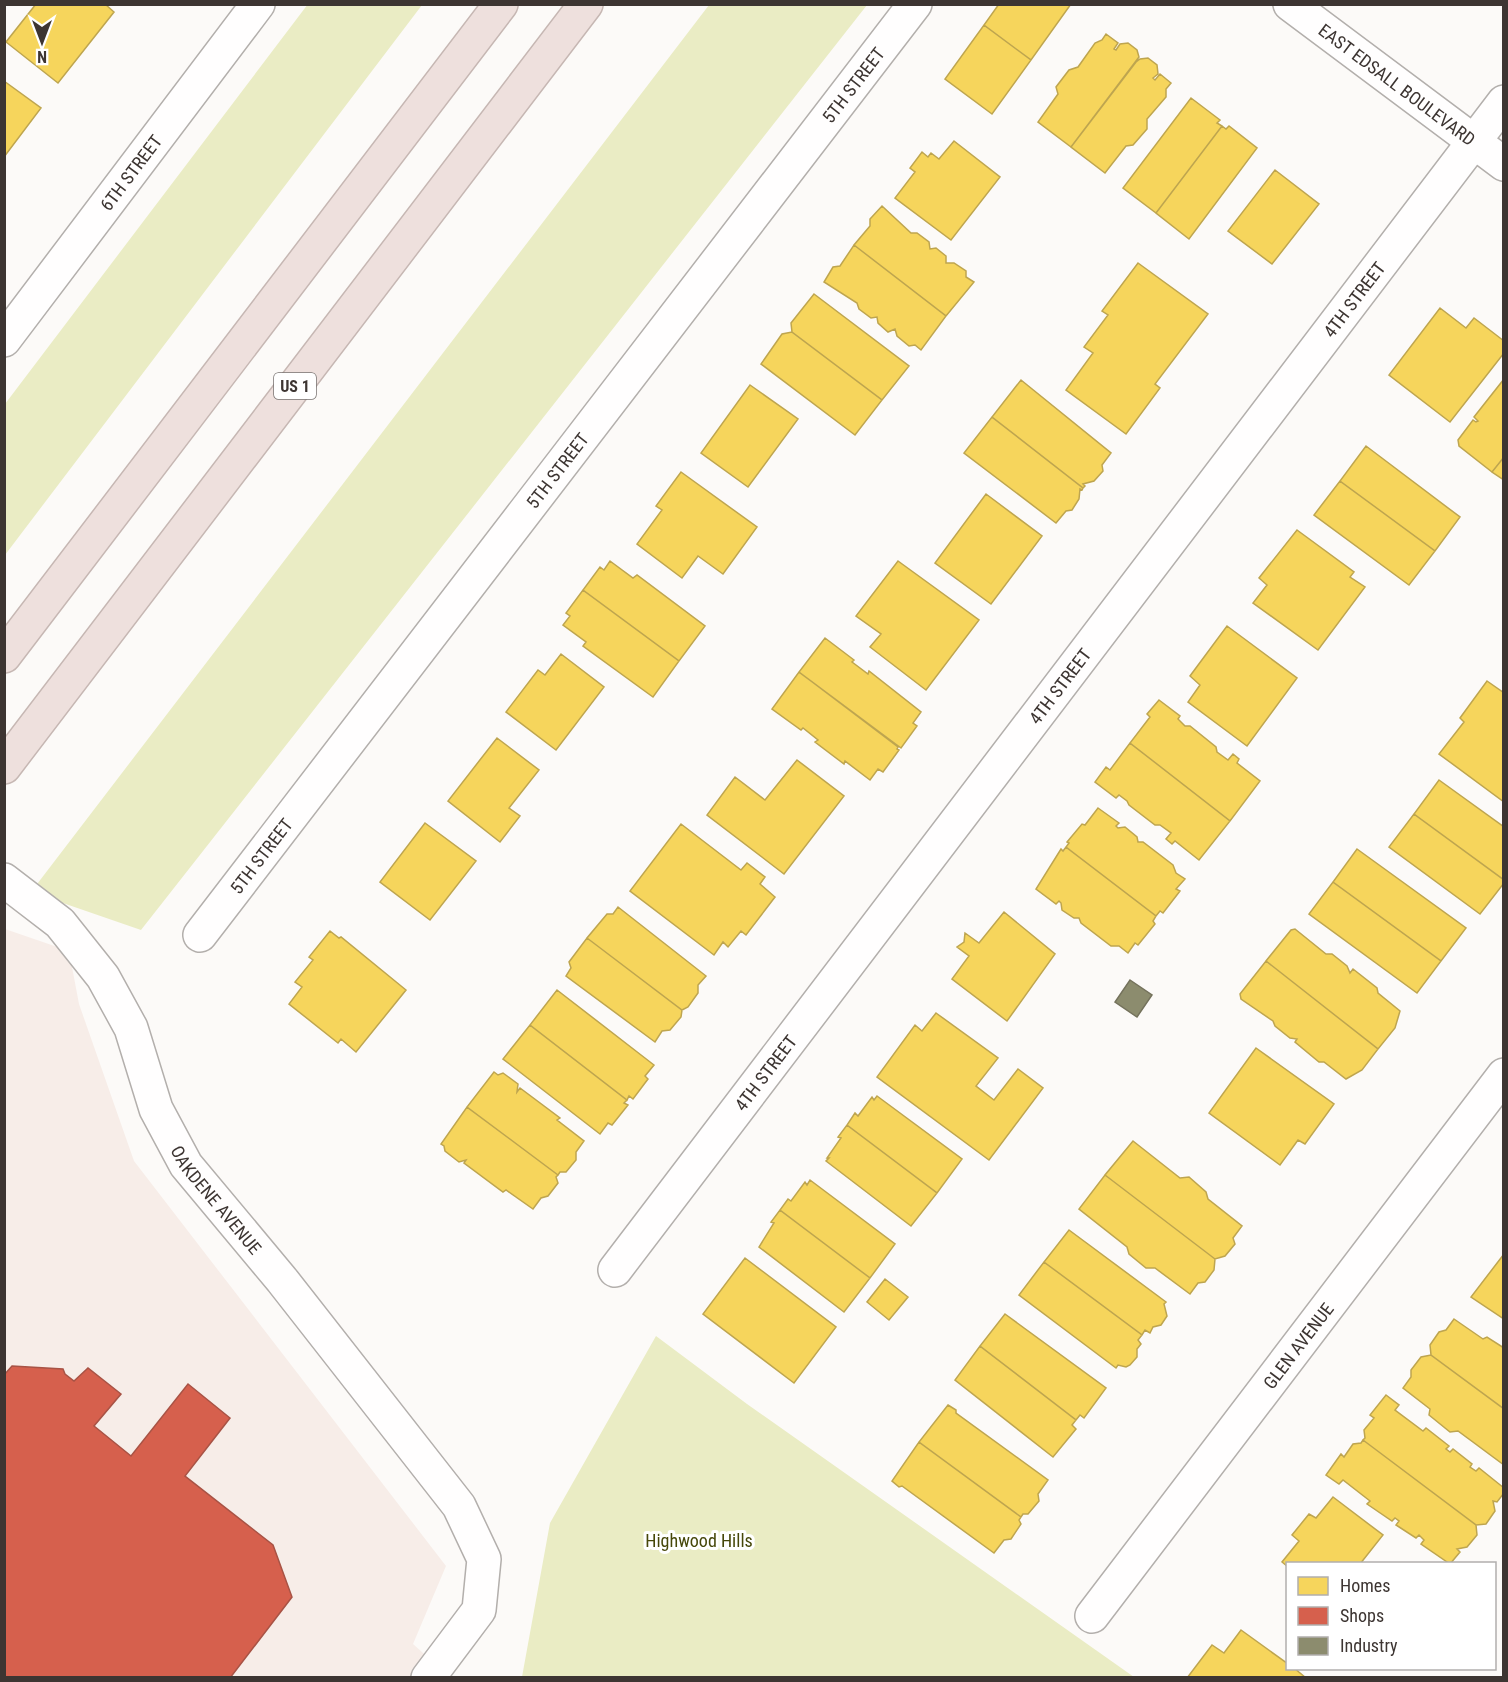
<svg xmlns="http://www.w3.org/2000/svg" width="1508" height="1682" viewBox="0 0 1508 1682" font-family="'Roboto Condensed',sans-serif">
  <rect width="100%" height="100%" fill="#fcfaf8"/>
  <path fill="#f7ede8" d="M 5,929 L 69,951 L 79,1004 L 134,1161 L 446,1566 L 413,1644 L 450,1677 L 5,1678 Z"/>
  <path fill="#eaecc4" d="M 308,4 L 422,5 L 5,555 L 5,404 Z
    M 709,5 L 867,5 L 141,930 L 31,892 Z
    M 656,1336 L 747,1404 L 1134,1677 L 522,1677 L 550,1523 Z"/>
  <path fill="#f6d55c" stroke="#bea54f" stroke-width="1.5" d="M 36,4 L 105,4 L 114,12 L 58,83 L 6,42 Z
    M 999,4 L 1071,4 L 1031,60 L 984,25 Z
    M 984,25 L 1031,60 L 992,114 L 945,79 Z
    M 1106,34 L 1118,43 L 1114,49 L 1116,50 L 1120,44 L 1128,43 L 1137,50 L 1139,57 L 1071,147 L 1038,122 L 1058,94 L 1056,87 L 1069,70 L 1078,67 L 1095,43 L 1102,40 Z
    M 1148,58 L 1157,65 L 1158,74 L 1153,78 L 1155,80 L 1160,74 L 1171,83 L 1166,89 L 1166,97 L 1147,119 L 1147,129 L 1133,145 L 1126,146 L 1105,173 L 1071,147 L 1136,62 L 1140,59 Z
    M 4,81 L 41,108 L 4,157 Z
    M 1191,98 L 1220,120 L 1217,123 L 1222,126 L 1156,213 L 1123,188 Z
    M 1222,126 L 1226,129 L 1229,126 L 1257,148 L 1189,239 L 1156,213 Z
    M 954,141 L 1000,177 L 951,240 L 895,198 L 915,172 L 910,168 L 922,152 L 928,157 L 931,153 L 939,159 Z
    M 1275,170 L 1319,204 L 1272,264 L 1228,231 Z
    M 882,206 L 911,233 L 917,233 L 929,242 L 930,249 L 936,248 L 946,256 L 946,263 L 954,263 L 966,271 L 966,277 L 974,282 L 946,316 L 854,245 L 870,226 L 870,219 Z
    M 854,245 L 946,316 L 921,350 L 915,345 L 909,346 L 897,336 L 895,329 L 888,332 L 878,323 L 877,317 L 871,318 L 859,309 L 857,303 L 824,282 L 833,267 L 840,266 Z
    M 1138,263 L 1208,314 L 1155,384 L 1160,388 L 1126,434 L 1066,390 L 1093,353 L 1084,347 L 1108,315 L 1102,311 Z
    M 814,294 L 909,366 L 882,400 L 792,332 L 791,323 Z
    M 1440,308 L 1466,328 L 1474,318 L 1504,341 L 1504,353 L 1450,422 L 1389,375 Z
    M 792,332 L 882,400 L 855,435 L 761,364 L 782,334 Z
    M 1504,379 L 1504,457 L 1492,472 L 1459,446 L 1458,440 L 1473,420 L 1476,422 L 1478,421 L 1474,417 Z
    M 1021,380 L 1111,453 L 1102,465 L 1103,471 L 1094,481 L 1083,484 L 1085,486 L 1083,488 L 992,417 Z
    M 750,385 L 798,419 L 748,487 L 701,453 Z
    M 992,417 L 1083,488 L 1082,490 L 1080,489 L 1079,499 L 1072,510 L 1066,511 L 1056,523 L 964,453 Z
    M 1366,446 L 1460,517 L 1435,551 L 1340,481 Z
    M 1504,457 L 1504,480 L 1492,472 Z
    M 681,472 L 757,527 L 723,574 L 698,556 L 682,578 L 637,544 L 662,510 L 656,506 Z
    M 1340,481 L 1435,551 L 1409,585 L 1314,515 Z
    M 986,494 L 1042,536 L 991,604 L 935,563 Z
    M 1297,530 L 1354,572 L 1350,577 L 1365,587 L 1318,650 L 1253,603 L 1267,585 L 1259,578 Z
    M 610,561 L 633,578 L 637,575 L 705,626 L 679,661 L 583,590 L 600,567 L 604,570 Z
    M 898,561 L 979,620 L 926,690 L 870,647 L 881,634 L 856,616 Z
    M 583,590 L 679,661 L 653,697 L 583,646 L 586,642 L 563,625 L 570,616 L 566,613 Z
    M 1227,626 L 1297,678 L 1247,746 L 1188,702 L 1200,685 L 1190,676 Z
    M 825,638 L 854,660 L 852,662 L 868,674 L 869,671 L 921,712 L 913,723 L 917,726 L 901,748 L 799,672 Z
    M 561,654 L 604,687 L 556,750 L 506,712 L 538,670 L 545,675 Z
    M 799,672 L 898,747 L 897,749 L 899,750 L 883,772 L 878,769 L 870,780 L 845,761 L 844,764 L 815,742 L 818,740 L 803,728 L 801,730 L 772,709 Z
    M 1487,681 L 1504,693 L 1504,802 L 1439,754 L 1464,722 L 1460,718 Z
    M 1159,700 L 1180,716 L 1178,719 L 1185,726 L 1190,726 L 1216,747 L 1217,752 L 1228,760 L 1233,754 L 1239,759 L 1237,763 L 1260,781 L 1230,821 L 1130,743 L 1150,717 L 1147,714 Z
    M 497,738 L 539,770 L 509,808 L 520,816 L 500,842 L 448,801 Z
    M 1130,743 L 1230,821 L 1199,860 L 1175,841 L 1172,844 L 1166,839 L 1171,833 L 1160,825 L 1155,825 L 1129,805 L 1127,801 L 1119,795 L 1116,798 L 1095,782 L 1106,767 L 1110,770 Z
    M 797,760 L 844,796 L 784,874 L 707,815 L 735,777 L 765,800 Z
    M 1439,780 L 1504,827 L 1504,880 L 1414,814 Z
    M 1098,808 L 1119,823 L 1116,826 L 1118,828 L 1125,827 L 1137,837 L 1138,842 L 1143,842 L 1173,865 L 1176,873 L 1185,879 L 1176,889 L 1180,891 L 1163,913 L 1160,911 L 1156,916 L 1066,847 L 1069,843 L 1067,842 L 1082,824 L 1085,825 Z
    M 1414,814 L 1504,880 L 1504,883 L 1480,914 L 1389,847 Z
    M 425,823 L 476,861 L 430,920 L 380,882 Z
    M 681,824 L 741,870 L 747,863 L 765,877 L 760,884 L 775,897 L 746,935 L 741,931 L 728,947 L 723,942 L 714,955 L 630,891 Z
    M 1066,847 L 1156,916 L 1153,921 L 1155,924 L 1138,945 L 1135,943 L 1128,953 L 1119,946 L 1111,946 L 1081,923 L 1079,918 L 1074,918 L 1062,910 L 1061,903 L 1059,901 L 1056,904 L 1036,889 L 1061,849 L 1063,851 Z
    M 1357,849 L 1466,928 L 1441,961 L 1333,882 Z
    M 1333,882 L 1441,961 L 1417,993 L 1309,914 Z
    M 618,907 L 706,976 L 698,985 L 698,993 L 688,1007 L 682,1010 L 587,938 L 607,914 L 613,914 Z
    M 1004,912 L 1055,954 L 1007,1021 L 952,979 L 969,956 L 957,947 L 964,942 L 965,933 L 979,943 Z
    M 1295,929 L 1326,954 L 1332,954 L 1347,966 L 1350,973 L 1353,969 L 1377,988 L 1378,993 L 1400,1011 L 1395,1028 L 1378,1049 L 1266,961 L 1291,930 Z
    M 330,931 L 339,938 L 341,937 L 406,990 L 356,1052 L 341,1039 L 338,1043 L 289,1004 L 302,987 L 295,982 L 313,960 L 309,957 Z
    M 587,938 L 682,1010 L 681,1017 L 670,1030 L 662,1031 L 655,1042 L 566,976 L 571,968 L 569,962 Z
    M 1266,961 L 1378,1049 L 1362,1070 L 1346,1079 L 1324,1062 L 1319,1062 L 1295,1042 L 1297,1039 L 1290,1038 L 1275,1026 L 1273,1021 L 1241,999 L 1240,994 Z
    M 557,990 L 654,1065 L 645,1076 L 648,1079 L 633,1099 L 629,1096 L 627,1100 L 530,1025 Z
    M 936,1013 L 998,1058 L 976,1086 L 994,1100 L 1018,1069 L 1043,1088 L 989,1160 L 877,1077 L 915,1025 L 922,1031 Z
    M 530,1025 L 627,1100 L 624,1103 L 628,1105 L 612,1125 L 608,1123 L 600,1134 L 503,1059 Z
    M 1256,1048 L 1334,1104 L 1305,1144 L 1298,1140 L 1280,1165 L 1209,1113 Z
    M 494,1072 L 498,1075 L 503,1073 L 518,1084 L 517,1092 L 520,1088 L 560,1118 L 557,1120 L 584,1141 L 576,1152 L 576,1160 L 566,1172 L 560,1172 L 558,1175 L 467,1107 Z
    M 877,1096 L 962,1159 L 937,1193 L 847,1125 L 855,1113 L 858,1116 L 872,1097 L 874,1100 Z
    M 467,1107 L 558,1175 L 556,1177 L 558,1183 L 548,1196 L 541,1198 L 533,1209 L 506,1190 L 503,1192 L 464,1163 L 466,1160 L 459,1162 L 445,1151 L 444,1146 L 441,1144 Z
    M 847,1125 L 937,1193 L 911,1226 L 826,1161 L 829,1158 L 827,1158 L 841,1138 L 838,1137 Z
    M 1133,1141 L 1180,1178 L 1189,1177 L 1206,1192 L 1208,1199 L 1242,1226 L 1233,1238 L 1235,1244 L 1225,1256 L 1215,1259 L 1105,1175 Z
    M 1105,1175 L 1215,1259 L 1214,1270 L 1205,1282 L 1198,1283 L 1190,1294 L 1155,1268 L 1146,1268 L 1129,1254 L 1127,1247 L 1079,1209 Z
    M 810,1180 L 895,1244 L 870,1278 L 780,1210 L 788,1199 L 791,1201 L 805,1182 L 807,1185 Z
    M 780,1210 L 870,1278 L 844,1312 L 759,1247 L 774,1223 L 771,1222 Z
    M 1069,1230 L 1166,1302 L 1164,1304 L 1167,1316 L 1161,1325 L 1153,1327 L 1150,1333 L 1145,1330 L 1142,1335 L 1044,1262 Z
    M 1504,1254 L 1504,1319 L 1471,1297 Z
    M 745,1258 L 836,1327 L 794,1383 L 703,1314 Z
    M 1044,1262 L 1142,1335 L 1138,1340 L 1141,1344 L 1137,1349 L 1137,1357 L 1130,1365 L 1126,1367 L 1118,1365 L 1116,1368 L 1019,1295 Z
    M 885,1279 L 908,1297 L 889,1320 L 867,1302 Z
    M 1005,1314 L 1106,1388 L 1084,1418 L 1080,1415 L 1076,1420 L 980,1346 Z
    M 1454,1319 L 1483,1339 L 1487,1337 L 1504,1348 L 1504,1409 L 1431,1355 L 1430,1345 L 1439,1332 L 1446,1330 Z
    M 980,1346 L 1076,1420 L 1072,1425 L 1076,1429 L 1053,1457 L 955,1380 Z
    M 1431,1355 L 1504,1409 L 1504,1465 L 1458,1431 L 1450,1432 L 1429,1415 L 1430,1409 L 1403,1388 L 1411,1377 L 1411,1370 L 1421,1357 Z
    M 1386,1395 L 1399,1405 L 1395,1410 L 1423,1431 L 1426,1428 L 1449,1446 L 1446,1449 L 1450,1452 L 1453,1449 L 1472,1464 L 1470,1467 L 1476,1471 L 1479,1468 L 1504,1488 L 1504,1493 L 1497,1502 L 1493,1501 L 1495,1511 L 1486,1524 L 1476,1525 L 1363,1440 L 1365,1438 L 1364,1430 L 1374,1418 L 1370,1415 Z
    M 948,1405 L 956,1410 L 956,1413 L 1048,1480 L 1038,1494 L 1039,1501 L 1028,1514 L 1023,1514 L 1021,1517 L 919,1442 Z
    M 1363,1440 L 1476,1525 L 1477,1535 L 1467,1547 L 1457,1549 L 1460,1552 L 1450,1564 L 1421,1544 L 1424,1540 L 1419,1535 L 1416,1538 L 1396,1525 L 1399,1521 L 1395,1518 L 1392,1521 L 1367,1504 L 1370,1501 L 1343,1480 L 1339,1484 L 1326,1475 L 1341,1454 L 1344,1457 L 1353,1444 L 1361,1443 Z
    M 919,1442 L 1021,1517 L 1019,1520 L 1021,1524 L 1011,1539 L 1004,1540 L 994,1553 L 902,1486 L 899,1487 L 892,1481 Z
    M 1333,1497 L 1383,1535 L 1360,1564 L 1288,1564 L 1288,1567 L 1282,1562 L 1299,1541 L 1292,1535 L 1309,1514 L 1316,1518 Z
    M 1241,1630 L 1288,1664 L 1288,1668 L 1294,1668 L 1306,1678 L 1187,1678 L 1212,1645 L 1224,1653 Z"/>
  <path fill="#d6604d" stroke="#a85345" stroke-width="1.5" d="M 12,1366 L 63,1369 L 65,1374 L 74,1381 L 88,1368 L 121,1394 L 94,1426 L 131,1456 L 188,1384 L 230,1418 L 185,1476 L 273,1545 L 292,1597 L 230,1678 L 4,1678 L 4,1375 Z"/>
  <path fill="#8c8c6e" stroke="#74725c" stroke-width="1.5" d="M 1130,980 L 1152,995 L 1137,1017 L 1115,1002 Z"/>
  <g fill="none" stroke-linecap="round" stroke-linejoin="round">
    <defs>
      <g id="minor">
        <path id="s1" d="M 1290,4 L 1504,164"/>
        <path id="s2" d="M 4,340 L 258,4"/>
        <path id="s3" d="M 4,880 L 60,923 L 103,977 L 131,1028 L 156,1109 L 186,1165 L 282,1280 L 459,1506 L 484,1559 L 479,1610 L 428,1678"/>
        <path id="s4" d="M 200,935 L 915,4"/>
        <path id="s5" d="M 615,1270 L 1504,102"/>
        <path id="s6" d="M 1092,1616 L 1504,1075"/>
      </g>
      <path id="highway" d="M 4,656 L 501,4
        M 4,767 L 586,4"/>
    </defs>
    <use href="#minor" stroke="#b3afac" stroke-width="36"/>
    <use href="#highway" stroke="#c6b7b3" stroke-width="36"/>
    <use href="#minor" stroke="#fffefe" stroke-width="33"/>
    <use href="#highway" stroke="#eee0dd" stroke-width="33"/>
  </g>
  <g text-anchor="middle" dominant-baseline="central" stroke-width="6" stroke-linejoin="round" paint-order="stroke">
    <rect fill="#fff" stroke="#777270" stroke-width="1.5" x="274" y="373" width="42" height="26" rx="4.5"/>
    <g font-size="16" font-weight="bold" fill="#3d3532">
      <text x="295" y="386">US 1</text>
    </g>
    <g font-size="18" fill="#3d3532" stroke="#fff">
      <text stroke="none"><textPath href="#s4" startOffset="1072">5TH STREET</textPath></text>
      <text stroke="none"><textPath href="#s1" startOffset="134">EAST EDSALL BOULEVARD</textPath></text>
      <text stroke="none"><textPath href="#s2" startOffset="210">6TH STREET</textPath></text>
      <text stroke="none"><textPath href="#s5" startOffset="1220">4TH STREET</textPath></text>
      <text stroke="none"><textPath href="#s4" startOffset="586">5TH STREET</textPath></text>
      <text stroke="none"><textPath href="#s5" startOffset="734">4TH STREET</textPath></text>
      <text stroke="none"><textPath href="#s4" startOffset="100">5TH STREET</textPath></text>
      <text stroke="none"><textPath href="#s5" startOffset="248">4TH STREET</textPath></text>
      <text stroke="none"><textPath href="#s3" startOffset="392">OAKDENE AVENUE</textPath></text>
      <text stroke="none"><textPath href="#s6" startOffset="340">GLEN AVENUE</textPath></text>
    </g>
    <g font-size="18" fill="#464709" stroke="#fff">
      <text x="699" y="1540">Highwood Hills</text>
    </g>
  </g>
  <rect width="1508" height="1682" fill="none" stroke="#3d3532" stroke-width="12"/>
  <rect x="1286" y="1562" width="210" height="108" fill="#ffffff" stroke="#b1aead" stroke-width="1.5"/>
  <rect x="1298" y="1577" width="30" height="18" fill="#f6d55c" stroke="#b1aead" stroke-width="1.5"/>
  <text x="1340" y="1592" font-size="18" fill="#3d3532">Homes</text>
  <rect x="1298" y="1607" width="30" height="18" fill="#d6604d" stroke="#b1aead" stroke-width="1.5"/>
  <text x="1340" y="1622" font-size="18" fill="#3d3532">Shops</text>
  <rect x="1298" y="1637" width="30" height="18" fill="#8c8c6e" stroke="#b1aead" stroke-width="1.5"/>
  <text x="1340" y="1652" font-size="18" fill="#3d3532">Industry</text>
  <g transform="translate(42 42) rotate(180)" stroke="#ffffff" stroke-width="4.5" paint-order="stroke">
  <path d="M0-4.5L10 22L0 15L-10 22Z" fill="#3d3532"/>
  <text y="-9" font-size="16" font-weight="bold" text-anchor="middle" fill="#3d3532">N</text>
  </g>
</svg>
